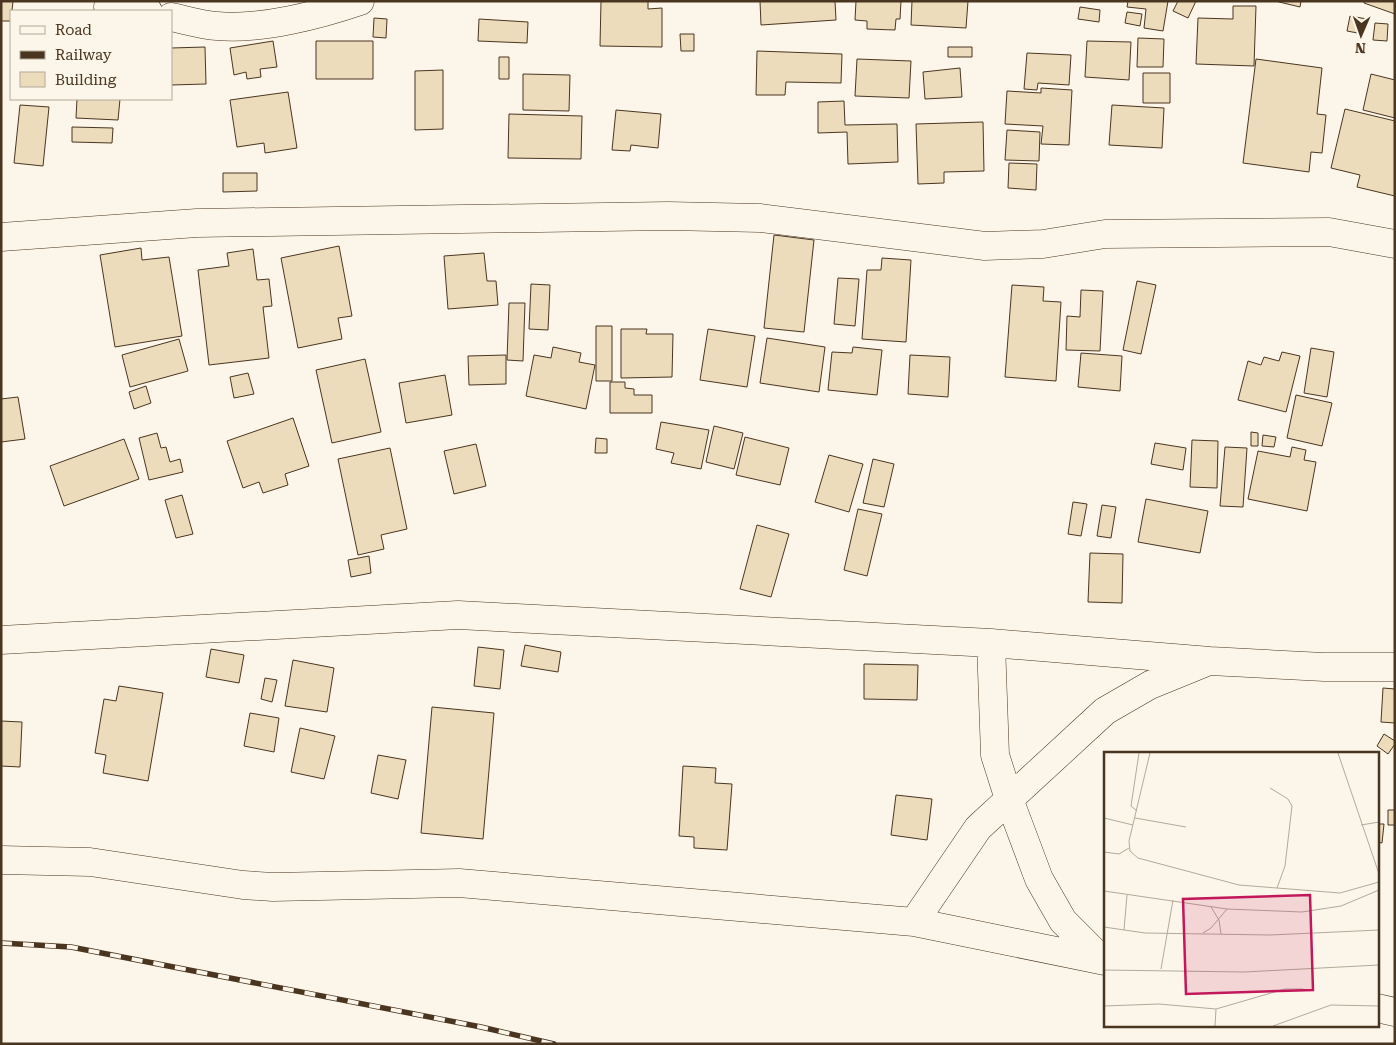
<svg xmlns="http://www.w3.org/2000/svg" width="1396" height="1045" viewBox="0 0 1396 1045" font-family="'Roboto Serif',serif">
  <rect width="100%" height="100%" fill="#fbf6e9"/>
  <path fill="#ecdcbc" stroke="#4a3520" d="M 1,1 L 13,1 L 11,21 L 1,21 Z
    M 601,1 L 648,1 L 648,9 L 662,8 L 662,47 L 600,46 Z
    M 760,1 L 835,1 L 836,20 L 761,25 Z
    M 856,1 L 901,1 L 900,19 L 896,19 L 895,30 L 867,29 L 867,21 L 855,20 Z
    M 912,1 L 968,1 L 966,28 L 911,25 Z
    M 1128,1 L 1168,1 L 1163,31 L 1144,28 L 1146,9 L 1127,7 Z
    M 1178,1 L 1196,1 L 1188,18 L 1173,11 Z
    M 1275,1 L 1301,1 L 1300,7 Z
    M 1364,1 L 1395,1 L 1395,14 L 1364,3 Z
    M 1233,6 L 1256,6 L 1254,66 L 1196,64 L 1198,18 L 1233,19 Z
    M 1080,7 L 1100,10 L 1099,22 L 1078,19 Z
    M 1127,12 L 1142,14 L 1140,26 L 1125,23 Z
    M 1350,16 L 1367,19 L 1363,34 L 1347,31 Z
    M 374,18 L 387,19 L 386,38 L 373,37 Z
    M 479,19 L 528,22 L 527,43 L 478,41 Z
    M 1375,23 L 1388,24 L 1387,41 L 1373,40 Z
    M 680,34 L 694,34 L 694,51 L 681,51 Z
    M 1138,38 L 1164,39 L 1163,67 L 1137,67 Z
    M 273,41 L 277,67 L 260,69 L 261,77 L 247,79 L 246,72 L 234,75 L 230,48 Z
    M 316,41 L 373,41 L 373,79 L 316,79 Z
    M 1087,41 L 1131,42 L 1129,80 L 1085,77 Z
    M 205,47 L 206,84 L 171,85 L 171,48 Z
    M 948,47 L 972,47 L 972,57 L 948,57 Z
    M 757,51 L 842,54 L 841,83 L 786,82 L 785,95 L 756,95 Z
    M 1027,53 L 1071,55 L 1069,85 L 1038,83 L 1037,90 L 1024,89 Z
    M 499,57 L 509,57 L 509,79 L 499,79 Z
    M 857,59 L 911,61 L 909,98 L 855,96 Z
    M 1256,59 L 1322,68 L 1317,114 L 1326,115 L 1322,153 L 1311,152 L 1309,172 L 1243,163 Z
    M 960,68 L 962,97 L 925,99 L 923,72 Z
    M 443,70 L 443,129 L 415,130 L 415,71 Z
    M 1143,73 L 1170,73 L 1170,103 L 1143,103 Z
    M 523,74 L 570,75 L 569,111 L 523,110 Z
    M 1371,74 L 1395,80 L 1395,118 L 1363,110 Z
    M 1041,88 L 1072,90 L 1069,145 L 1041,144 L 1043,126 L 1005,124 L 1007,91 L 1041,93 Z
    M 288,92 L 297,148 L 265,153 L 264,143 L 237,147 L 230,100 Z
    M 77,99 L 120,99 L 118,120 L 76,118 Z
    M 844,101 L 845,125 L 897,124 L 898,162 L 848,164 L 847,132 L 818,133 L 818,102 Z
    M 20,105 L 49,107 L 43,166 L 14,163 Z
    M 1112,105 L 1164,108 L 1162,148 L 1109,145 Z
    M 1345,109 L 1395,121 L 1395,196 L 1357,187 L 1360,175 L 1331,168 Z
    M 616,110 L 661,114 L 658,148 L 631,145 L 630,151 L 612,150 Z
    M 509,114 L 582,116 L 581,159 L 508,158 Z
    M 983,122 L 984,171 L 944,172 L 944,183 L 918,184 L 916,124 Z
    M 72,127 L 113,128 L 112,143 L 72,142 Z
    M 1007,130 L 1040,132 L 1039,161 L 1005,160 Z
    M 1009,163 L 1037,164 L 1036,190 L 1008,188 Z
    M 223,173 L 257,173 L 257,191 L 223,192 Z
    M 774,235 L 814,240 L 804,332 L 764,328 Z
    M 339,246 L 352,316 L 338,318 L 342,339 L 298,348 L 281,258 Z
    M 141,248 L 142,260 L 169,257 L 182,336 L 115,347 L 100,255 Z
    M 253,249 L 257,280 L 269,279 L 272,306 L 263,307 L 269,358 L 209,365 L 198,270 L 229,266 L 227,253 Z
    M 484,253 L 487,281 L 496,281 L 498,305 L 448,309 L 444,256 Z
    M 882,258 L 911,260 L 906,342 L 862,339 L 867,270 L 881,270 Z
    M 838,278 L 859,279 L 855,326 L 834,324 Z
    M 1137,281 L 1156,285 L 1141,354 L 1123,350 Z
    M 531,284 L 550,285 L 548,330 L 529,329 Z
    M 1012,285 L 1044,287 L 1043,301 L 1061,302 L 1056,381 L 1005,377 Z
    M 1081,290 L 1103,291 L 1100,351 L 1066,350 L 1067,316 L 1080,317 Z
    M 509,303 L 525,303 L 523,361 L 507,360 Z
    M 596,326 L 612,326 L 612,381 L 596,381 Z
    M 621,329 L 647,329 L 646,334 L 673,334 L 672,377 L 621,378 Z
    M 708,329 L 755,336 L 747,387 L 700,380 Z
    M 767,338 L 825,347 L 819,392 L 760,383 Z
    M 179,339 L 188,371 L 130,387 L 122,355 Z
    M 553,347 L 581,353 L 579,362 L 595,365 L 586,409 L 526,396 L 534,355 L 551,358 Z
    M 853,347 L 882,350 L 877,395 L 828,390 L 832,352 L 852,353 Z
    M 1311,348 L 1334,352 L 1327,397 L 1304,393 Z
    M 1282,352 L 1300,356 L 1286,412 L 1238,400 L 1248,361 L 1261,365 L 1264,357 L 1279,361 Z
    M 1081,353 L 1122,356 L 1120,391 L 1078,387 Z
    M 506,355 L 506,384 L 469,385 L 468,356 Z
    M 910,355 L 950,357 L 948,397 L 908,394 Z
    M 365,359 L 381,432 L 332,443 L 316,370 Z
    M 248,373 L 254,394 L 234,398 L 230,377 Z
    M 445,375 L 452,415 L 406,423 L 399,383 Z
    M 610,382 L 625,382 L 625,388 L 634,389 L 634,395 L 652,395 L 652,413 L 610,413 Z
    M 146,386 L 151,403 L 134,409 L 129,392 Z
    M 1296,395 L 1332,403 L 1322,446 L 1287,438 Z
    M 18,397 L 25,439 L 1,442 L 1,399 Z
    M 293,418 L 309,466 L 285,474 L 288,485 L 263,493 L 259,482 L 243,488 L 227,441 Z
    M 661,422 L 709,430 L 701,469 L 671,463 L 674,453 L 656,449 Z
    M 714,426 L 743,433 L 734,469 L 706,462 Z
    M 1251,432 L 1258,433 L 1258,446 L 1251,446 Z
    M 157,433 L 161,448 L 166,447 L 170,462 L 180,459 L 183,472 L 149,480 L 139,438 Z
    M 1263,435 L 1276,437 L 1274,447 L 1262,446 Z
    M 745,437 L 789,448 L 780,485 L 736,475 Z
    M 596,438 L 607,439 L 607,453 L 595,453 Z
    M 124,439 L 139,479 L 64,506 L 50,466 Z
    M 1192,440 L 1218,441 L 1217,488 L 1190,487 Z
    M 1155,443 L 1186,448 L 1183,470 L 1151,464 Z
    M 476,444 L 486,486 L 454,494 L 444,451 Z
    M 1225,447 L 1247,448 L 1243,507 L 1220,506 Z
    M 1292,447 L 1306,450 L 1304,460 L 1316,462 L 1307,511 L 1248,499 L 1258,451 L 1290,457 Z
    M 390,448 L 407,529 L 381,535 L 384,549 L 358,555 L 338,459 Z
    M 829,455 L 863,464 L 849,512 L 815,502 Z
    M 873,459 L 894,464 L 884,507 L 863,503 Z
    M 182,495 L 193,534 L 176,538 L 165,500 Z
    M 1146,499 L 1208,511 L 1200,553 L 1138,542 Z
    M 1073,502 L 1087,504 L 1081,536 L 1068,534 Z
    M 1102,505 L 1116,507 L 1111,538 L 1097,536 Z
    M 858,509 L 882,514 L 867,576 L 844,570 Z
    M 757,525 L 789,534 L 771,597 L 740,589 Z
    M 1090,553 L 1123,554 L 1122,603 L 1088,602 Z
    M 369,556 L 371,573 L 351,577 L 348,560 Z
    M 525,645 L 561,652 L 558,672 L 521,666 Z
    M 478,647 L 504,650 L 500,689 L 474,686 Z
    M 211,649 L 244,655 L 239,683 L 206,677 Z
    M 293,660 L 334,668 L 327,712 L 285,706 Z
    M 864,664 L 918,665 L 917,700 L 864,699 Z
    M 265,678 L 277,680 L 272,702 L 261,699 Z
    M 119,686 L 163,693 L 148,781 L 103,773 L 106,755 L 95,753 L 104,699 L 116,701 Z
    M 1383,688 L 1395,689 L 1395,723 L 1381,722 Z
    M 432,707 L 494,713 L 483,839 L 421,833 Z
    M 250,713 L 279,718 L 274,752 L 244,746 Z
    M 1,721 L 22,722 L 20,767 L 1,766 Z
    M 300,728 L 335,736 L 324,779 L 291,772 Z
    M 1384,734 L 1395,741 L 1395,744 L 1388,754 L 1377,746 Z
    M 378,755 L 406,760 L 398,799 L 371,793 Z
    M 683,766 L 716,768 L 715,783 L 732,784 L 727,850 L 694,848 L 694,837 L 679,836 Z
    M 896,795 L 932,799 L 927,840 L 891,835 Z
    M 1388,810 L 1395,810 L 1395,825 L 1388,825 Z
    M 1377,824 L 1384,824 L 1382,843 L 1377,842 Z"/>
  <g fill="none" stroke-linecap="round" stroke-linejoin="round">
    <defs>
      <path id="minor" d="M 108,7 L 148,11
        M 171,17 C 186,20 202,25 217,26 C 261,30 319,15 360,1
        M 1,237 L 197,223 L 668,216 L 760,218 L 985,246 L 1043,244 L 1105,234 L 1329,232 L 1395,244
        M 1,640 L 458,615 L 991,643 L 1210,661 L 1324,667 L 1395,667
        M 991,643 L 995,755 L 1009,799 L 1039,879 L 1063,921 L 1102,960
        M 1,860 L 90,862 L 243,885 L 273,887 L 459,883 L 914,922 L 1105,961
        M 914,922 L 978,828 L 1105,711 L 1150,685 L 1204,663
        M 1377,1008 L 1395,1012"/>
    </defs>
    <use href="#minor" stroke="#4a3520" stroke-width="29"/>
    <use href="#minor" stroke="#fbf6e9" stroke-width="28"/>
    <defs>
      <path id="rail" d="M 1,943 L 71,947 L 481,1027 L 554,1044"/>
    </defs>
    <use href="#rail" stroke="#4a3520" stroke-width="5.5"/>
    <use href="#rail" stroke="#fbf6e9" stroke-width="4" stroke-dasharray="11" stroke-linecap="butt"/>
  </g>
  <g transform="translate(1104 752)">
    <rect width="275" height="275" fill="#fbf6e9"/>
    <path fill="none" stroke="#b4a999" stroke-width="1" d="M 46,1 L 25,89 L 26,99 L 34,106 L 135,133 L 236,141 L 275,130M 234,1 L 275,122M 166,36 L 184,47 L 188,54 L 181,114 L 173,136M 33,59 L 27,54 L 35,1M 0,66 L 29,73M 31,66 L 82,75M 257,73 L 275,70M 0,100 L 15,102 L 25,96M 0,139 L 123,157 L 198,160 L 237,154 L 275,138M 107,155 L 115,168 L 117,182M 0,175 L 41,181 L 166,183 L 275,178M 20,178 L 23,143M 99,181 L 107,176 L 123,157M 57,217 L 69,148M 0,218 L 140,220 L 275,213M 0,254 L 55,252 L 112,257 L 181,237 L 199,237M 111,274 L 112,257M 169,274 L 227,253 L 275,254"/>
    <path fill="#c2185b" fill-opacity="0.15" stroke="#c2185b" stroke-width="2.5" d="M 206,143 L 209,238 L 82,242 L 79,147 Z"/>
    <rect width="275" height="275" fill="none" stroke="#4a3520" stroke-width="2.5"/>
  </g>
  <rect width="1396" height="1045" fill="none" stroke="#4a3520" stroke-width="5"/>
  <rect x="10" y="10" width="162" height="90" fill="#fbf6e9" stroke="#b4a999"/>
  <rect x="20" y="26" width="25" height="8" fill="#fbf6e9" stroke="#b4a999"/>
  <text x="55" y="35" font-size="15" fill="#4a3520">Road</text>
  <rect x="20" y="51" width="25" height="8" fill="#4a3520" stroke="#b4a999"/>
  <text x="55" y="60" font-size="15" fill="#4a3520">Railway</text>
  <rect x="20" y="72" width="25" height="15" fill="#ecdcbc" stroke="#b4a999"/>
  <text x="55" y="85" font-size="15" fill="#4a3520">Building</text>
  <g transform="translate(1361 35) rotate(182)" stroke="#fbf6e9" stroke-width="4" paint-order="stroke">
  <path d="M0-4L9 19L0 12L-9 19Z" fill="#4a3520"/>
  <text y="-8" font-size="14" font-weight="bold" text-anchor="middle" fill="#4a3520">N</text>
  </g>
</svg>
